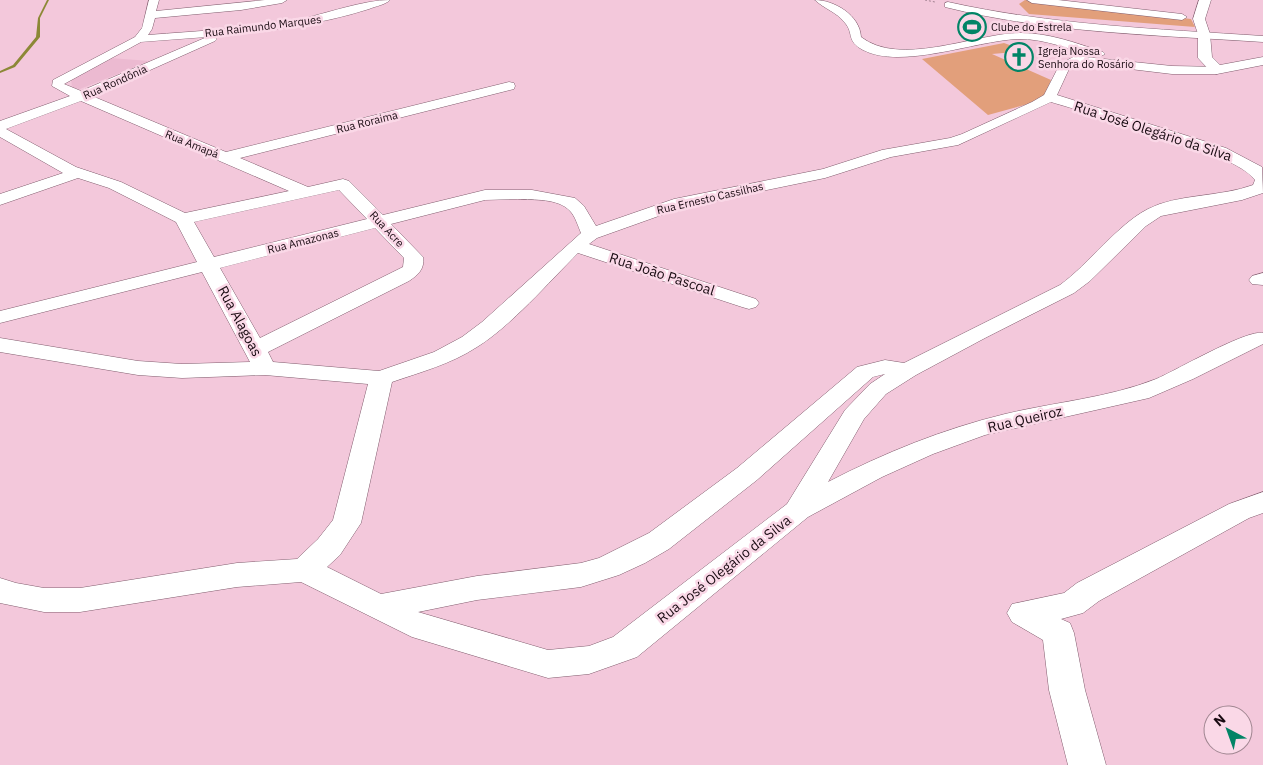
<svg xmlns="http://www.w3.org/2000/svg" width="1263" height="765" viewBox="0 0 1263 765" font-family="'IBM Plex Sans',sans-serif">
  <rect width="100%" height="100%" fill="#f3c8db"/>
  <path fill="#ecbad1" d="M 110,58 L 150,61 L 80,89 L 72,88 L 71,78 Z"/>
  <path fill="#e29f7b" d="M 1025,0 L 1191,19 L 1195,27 L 1029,14 L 1019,4 Z
    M 1004,43 L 1026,51 L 992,54 L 1051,80 L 1043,100 L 988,115 L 922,59 Z"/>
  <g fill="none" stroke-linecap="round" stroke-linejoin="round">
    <path fill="#8c8836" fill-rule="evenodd" d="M 47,0 L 49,0 L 40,18 L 40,37 L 15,67 L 0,73 L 0,71 L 13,65 L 36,37 L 38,18 Z"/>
    <defs>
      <path id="minor" d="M 149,0 L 159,0 L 156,11 L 265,0 L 287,0 L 282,3 L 241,10 L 155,18 L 152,29 L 148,35 C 197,31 248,29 297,20 C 325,14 363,0 390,0 C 385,5 376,6 369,9 C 319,25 266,31 213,36 L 217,39 L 215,41 L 92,96 L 226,152 L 509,82 L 514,83 L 515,86 L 514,89 L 240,158 L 308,187 L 343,179 L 349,181 L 383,215 L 485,190 L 532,190 L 575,198 L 584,206 L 596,226 L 674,199 L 823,169 L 882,150 L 950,138 L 962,134 L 1032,102 L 1044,95 L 1060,64 L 1075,56 L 1172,66 L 1221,67 L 1223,70 L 1217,74 L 1172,74 L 1080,63 L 1069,69 L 1057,95 L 1226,148 L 1262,167 L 1263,193 L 1242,200 L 1161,216 L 1146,226 L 1090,281 L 1074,293 L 985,338 L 916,375 L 886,394 L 864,419 L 828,482 C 884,453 943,429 1005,414 C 1055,402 1108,398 1156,379 C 1177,370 1247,329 1263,333 L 1263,344 L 1193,379 L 1149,398 L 985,435 L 933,454 L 882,477 L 808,517 L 637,657 L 589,674 L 548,678 L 412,637 L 301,582 L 237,587 L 80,612 L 44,612 L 0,603 L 0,578 L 16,583 L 44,588 L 80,588 L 237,563 L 297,559 L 318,539 L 333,520 L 368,384 L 265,375 L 182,378 L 138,375 L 0,352 L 0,338 L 138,361 L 182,364 L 250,362 L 202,272 L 0,323 L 0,311 L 197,262 L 176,222 L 109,188 L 78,178 L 0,205 L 0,194 L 63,173 L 0,137 L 0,121 L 70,96 L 52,86 L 53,80 L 135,37 L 142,28 ZM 207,37 L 81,91 L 64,84 L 141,42 ZM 81,101 L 289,191 L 185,213 L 121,182 L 76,167 L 6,129 ZM 1051,102 C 1090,114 1236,152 1255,180 L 1253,185 C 1221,197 1176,194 1148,209 C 1118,224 1089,264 1060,285 L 904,363 L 885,360 L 857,367 L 737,468 L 649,533 L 599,558 L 581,563 L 477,576 L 381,594 L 327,567 L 340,555 L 361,523 L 392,382 C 421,372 451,364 477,347 C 511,326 549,282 578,253 L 742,307 L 749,309 L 756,307 L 759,303 L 756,299 L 589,244 L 597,238 L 684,207 L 825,178 L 891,157 L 958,145 ZM 339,190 L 367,219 L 214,257 L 194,222 ZM 518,199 C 534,200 558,198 570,211 C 575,216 578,226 581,233 L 482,322 L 462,337 L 434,352 L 379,371 L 273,362 L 268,352 L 409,281 C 418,275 425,269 423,257 L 391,224 L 485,200 ZM 375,228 L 404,258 L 403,267 L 260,338 L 220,268 ZM 885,374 L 870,384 L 845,410 L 787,504 L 613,637 L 589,646 L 548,650 L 418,612 L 477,600 L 581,587 L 619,575 L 645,563 L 669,549 L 757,480 L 873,377 Z
        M 815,0 C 834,0 860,15 861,37 C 900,67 971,35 1017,33 C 1047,32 1076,43 1103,52 L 1105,54 L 1099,57 C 1072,51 1046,38 1017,39 C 975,41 901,70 863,50 C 846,41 854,33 845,23 C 837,12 824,9 815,0 Z
        M 1027,0 L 1058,0 L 1182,14 L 1187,17 L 1182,20 L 1032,3 Z
        M 948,2 C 1051,25 1157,29 1263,36 L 1263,42 C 1157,35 1048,33 945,7 L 945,3 Z
        M 1263,273 L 1263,285 L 1252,284 L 1249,280 L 1252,276 Z
        M 1263,492 L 1263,513 L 1249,518 L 1099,601 L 1083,613 L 1061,619 L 1070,623 L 1074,633 L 1085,690 L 1106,765 L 1068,765 L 1049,690 L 1043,640 L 1012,622 L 1007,613 L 1012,604 L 1064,593 L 1077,583 L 1229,504 Z"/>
      <path id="major" d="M 1199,0 L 1211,0 L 1205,19 L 1210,34 L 1212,57 L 1220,65 L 1263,57 L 1263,65 L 1217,74 L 1212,73 L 1198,58 L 1198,34 L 1193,19 Z"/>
    </defs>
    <use href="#minor" stroke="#815d6e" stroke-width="1"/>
    <use href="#major" stroke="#815d6e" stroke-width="1"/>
    <path stroke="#a18190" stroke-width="1" stroke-dasharray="2 2" stroke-linecap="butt" d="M 925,0 L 935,2"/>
    <use href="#minor" fill="#fff" fill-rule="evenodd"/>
    <use href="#major" fill="#fff" fill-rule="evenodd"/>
  </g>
  <defs>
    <symbol id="stadium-ring" viewBox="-11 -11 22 22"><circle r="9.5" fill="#fad8e7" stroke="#028466" stroke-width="1.5"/><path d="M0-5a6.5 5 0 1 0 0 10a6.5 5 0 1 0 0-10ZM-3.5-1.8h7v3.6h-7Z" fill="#028466"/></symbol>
    <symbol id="church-ring" viewBox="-11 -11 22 22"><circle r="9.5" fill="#fad8e7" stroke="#028466" stroke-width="1.5"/><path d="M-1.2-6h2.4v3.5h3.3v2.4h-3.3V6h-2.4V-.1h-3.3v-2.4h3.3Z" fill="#028466"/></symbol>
  </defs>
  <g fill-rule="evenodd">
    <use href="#stadium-ring" x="956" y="11" width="32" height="32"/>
    <use href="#church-ring" x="1003" y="41" width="32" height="32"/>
  </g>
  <g text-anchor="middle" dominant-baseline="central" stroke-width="5" stroke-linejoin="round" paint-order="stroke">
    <g font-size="11" fill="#180a11" stroke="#fad8e7">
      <text transform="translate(263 26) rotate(-7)">Rua Raimundo Marques</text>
      <text transform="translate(115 82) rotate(-24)">Rua Rondônia</text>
      <text transform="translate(367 122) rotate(-14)">Rua Roraima</text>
      <text transform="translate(192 144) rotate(22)">Rua Amapá</text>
      <text transform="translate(710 198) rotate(-13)">Rua Ernesto Cassilhas</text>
      <text transform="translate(387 229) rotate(47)">Rua Acre</text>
      <text transform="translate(303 241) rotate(-14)">Rua Amazonas</text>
    </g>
    <g font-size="11" fill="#180a11" stroke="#fad8e7" text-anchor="start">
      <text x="991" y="27">Clube do Estrela</text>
      <text x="1038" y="51">Igreja Nossa<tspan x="1038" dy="13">Senhora do Rosário</tspan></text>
    </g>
    <g font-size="14" fill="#180a11" stroke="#fad8e7">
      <text transform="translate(1153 131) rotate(18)">Rua José Olegário da Silva</text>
      <text transform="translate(662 274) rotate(18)">Rua João Pascoal</text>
      <text transform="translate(240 321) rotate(62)">Rua Alagoas</text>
      <text transform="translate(1025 419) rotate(-13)">Rua Queiroz</text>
      <text transform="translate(724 569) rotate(-38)">Rua José Olegário da Silva</text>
    </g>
  </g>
  <g transform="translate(1228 730) rotate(319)"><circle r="24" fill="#fad8e7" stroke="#a08691"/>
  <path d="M0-4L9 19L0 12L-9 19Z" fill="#028466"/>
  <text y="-8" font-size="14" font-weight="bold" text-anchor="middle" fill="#180a11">N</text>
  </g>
</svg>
